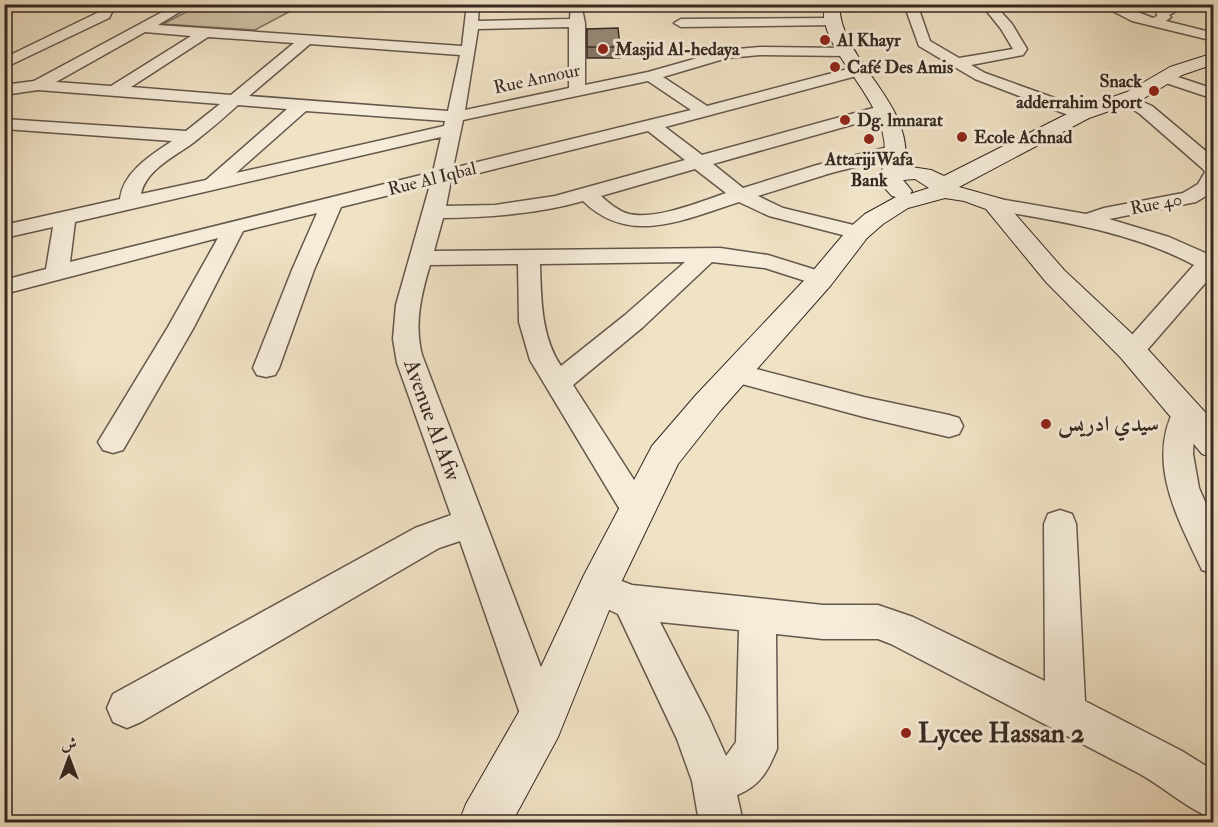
<svg xmlns="http://www.w3.org/2000/svg" width="1218" height="827" viewBox="0 0 1218 827" font-family="'IM FELL Double Pica',Amiri,serif">
  <rect width="100%" height="100%" fill="#f0e2c5"/>
  <filter id="stains"><feTurbulence type="fractalNoise" baseFrequency=".00333" numOctaves="4"/><feColorMatrix values="0 0 0 0 .2 0 0 0 0 .09 0 0 0 0 .02 0 0 0 .5 -.17"/></filter>
  <radialGradient id="worn" r=".72"><stop offset=".6" stop-color="#630" stop-opacity="0"/><stop offset="1" stop-color="#630" stop-opacity=".3"/></radialGradient>
  <path fill="#d0c3a9" stroke="#827666" stroke-width="1.5" d="M 200,5 L 201,4 L 302,5 L 255,30 L 163,24 Z"/>
  <g fill="none" stroke-linecap="round" stroke-linejoin="round">
    <defs>
      <path id="street" d="M 4,4 L 34,4 L 4,12 Z
        M 103,4 L 116,4 L 109,18 L 4,68 L 4,58 L 99,12 Z
        M 177,4 L 193,4 L 158,25 L 462,46 L 467,4 L 479,4 L 478,21 L 570,19 L 571,4 L 581,4 L 585,23 L 585,85 L 648,72 L 726,50 L 760,47 L 848,48 L 855,52 L 848,56 L 760,55 L 727,58 L 663,77 L 707,106 L 859,66 L 867,71 L 864,74 L 665,127 L 702,155 L 884,105 L 892,110 L 890,114 L 713,164 L 743,188 L 817,165 L 896,145 L 902,147 L 905,151 L 902,155 L 831,173 L 758,196 L 783,208 L 866,228 L 869,233 L 866,238 L 858,239 L 769,216 L 739,202 C 685,219 630,247 583,201 C 537,214 491,217 443,218 L 434,251 L 720,248 L 768,255 L 829,274 L 833,279 L 829,284 L 821,286 L 765,268 L 712,262 L 643,327 L 573,385 L 652,508 L 647,518 L 636,521 L 625,518 L 530,360 L 519,322 L 518,264 L 430,265 C 421,295 414,324 422,355 L 561,720 L 555,734 L 541,740 L 527,734 L 460,541 L 439,548 L 141,722 L 127,728 L 113,722 L 107,708 L 113,694 L 415,528 L 451,515 L 397,363 L 393,339 L 396,305 L 430,185 L 341,207 L 314,270 L 279,368 L 275,375 L 266,377 L 257,375 L 253,368 L 292,270 L 317,213 L 243,231 L 194,327 L 123,450 L 113,453 L 103,450 L 98,442 L 168,327 L 218,238 L 4,294 L 4,280 L 46,269 L 53,227 L 4,238 L 4,225 L 120,199 C 123,172 151,155 172,141 L 4,129 L 4,119 L 186,131 L 220,104 L 38,90 L 4,95 L 4,85 L 34,81 ZM 569,27 L 569,88 L 465,110 L 478,29 ZM 145,32 L 191,36 L 111,86 L 56,82 ZM 208,37 L 294,43 L 231,95 L 131,87 ZM 310,44 L 460,55 L 448,111 L 249,96 ZM 648,81 L 691,110 L 453,168 L 463,120 ZM 238,105 L 287,109 L 206,180 L 141,194 C 146,168 179,155 198,139 C 212,128 225,117 238,105 ZM 306,111 L 445,121 L 444,126 L 236,173 ZM 648,131 L 685,160 L 555,196 L 495,205 L 446,206 L 451,180 ZM 441,137 L 433,172 L 70,262 L 75,222 ZM 695,169 L 726,193 C 700,202 656,220 629,214 C 618,211 609,203 601,196 ZM 685,262 L 625,315 L 561,366 C 541,337 541,298 540,264 Z
        M 904,4 L 917,4 L 930,41 L 959,58 L 1013,49 L 1001,29 L 981,4 L 994,4 L 1012,24 L 1027,49 L 1023,55 L 971,65 L 985,73 L 1088,110 L 1090,114 L 1088,118 L 1076,118 L 975,79 L 919,46 Z
        M 1099,4 L 1117,4 L 1153,18 L 1157,16 L 1157,10 L 1172,4 L 1190,4 L 1169,15 L 1171,17 L 1166,21 L 1214,33 L 1214,41 L 1132,21 Z
        M 832,18 L 837,19 L 839,22 L 837,25 L 681,27 L 674,23 L 681,19 Z
        M 1166,73 L 1214,89 L 1214,99 L 1160,81 L 1158,78 L 1160,75 Z
        M 1125,94 L 1152,106 L 1214,158 L 1214,191 L 1196,202 L 1109,219 L 1169,237 L 1210,255 L 1214,254 L 1214,273 L 1141,357 L 1132,360 L 1123,357 L 1119,351 L 1123,345 L 1194,265 C 1132,232 1063,222 994,210 L 987,208 L 984,204 L 987,200 L 994,198 L 1086,214 L 1104,208 L 1183,193 L 1198,184 L 1205,172 L 1203,169 L 1140,114 L 1117,99 Z
        M 737,364 L 864,397 L 949,415 L 959,418 L 963,426 L 959,434 L 949,437 L 864,417 L 727,380 L 724,373 L 727,366 Z
        M 1186,402 L 1196,406 L 1200,413 L 1194,434 L 1193,454 L 1199,488 L 1214,522 L 1214,574 L 1202,570 C 1178,519 1145,461 1176,406 Z
        M 1060,510 L 1072,514 L 1076,524 L 1085,701 L 1182,751 L 1214,771 L 1214,819 C 1187,809 1165,788 1140,774 L 891,644 L 878,639 L 823,639 L 776,634 L 777,749 C 768,771 760,786 737,795 L 743,822 L 699,822 L 692,781 L 677,739 L 618,614 L 586,599 L 580,588 L 586,577 L 598,572 L 632,585 L 823,605 L 878,605 L 913,617 L 1045,681 L 1044,524 L 1048,514 ZM 660,622 L 739,630 L 736,742 L 726,756 L 709,718 Z"/>
      <path id="secondary" d="M 825,4 L 839,4 C 841,64 914,100 905,166 L 931,170 L 944,176 L 1075,110 L 1127,92 L 1170,67 L 1214,53 L 1214,64 L 1182,75 L 1141,100 L 1089,118 L 959,187 L 1002,199 L 1064,270 L 1143,344 L 1214,422 L 1214,458 L 1202,454 L 1121,358 L 1046,282 L 986,209 L 964,201 L 945,198 L 908,208 L 883,224 L 867,238 L 831,285 L 720,411 L 678,464 L 616,593 L 558,737 L 512,822 L 459,822 L 466,804 L 524,703 L 584,575 L 652,446 L 696,395 L 811,273 L 849,228 L 865,214 L 896,197 L 892,196 L 880,183 C 881,173 885,161 885,151 C 885,101 835,65 825,23 C 823,17 824,10 825,4 ZM 915,179 L 929,188 L 910,194 L 912,191 L 903,180 Z"/>
    </defs>
    <use href="#street" stroke="#64574c" stroke-width="3"/>
    <use href="#secondary" stroke="#352923" stroke-width="2"/>
    <use href="#street" fill="#f5ecd9" fill-rule="evenodd"/>
    <use href="#secondary" fill="#f5ecd9" fill-rule="evenodd"/>
  </g>
  <path fill="#817666" stroke="#352923" stroke-width="1.5" d="M 587,29 L 620,47 L 620,58 L 587,58 Z"/>
  <path fill="#968977" stroke="#352923" stroke-width="1.5" d="M 618,28 L 620,47 L 587,47 L 587,29 Z"/>
  <g fill="#8f2418" stroke="#f5ecd9" stroke-width="2">
    <circle cx="825" cy="40" r="6"/>
    <circle cx="603" cy="49" r="6"/>
    <circle cx="835" cy="67" r="6"/>
    <circle cx="1154" cy="91" r="6"/>
    <circle cx="845" cy="120" r="6"/>
    <circle cx="962" cy="137" r="6"/>
    <circle cx="869" cy="139" r="6"/>
    <circle cx="1046" cy="424" r="6"/>
    <circle cx="906" cy="733" r="6"/>
  </g>
  <g text-anchor="middle" dominant-baseline="central" stroke-width="6" stroke-linejoin="round" paint-order="stroke">
    <g font-size="18" font-weight="bold" fill="#352923" stroke="#f5ecd9" text-anchor="start">
      <text x="837" y="40">Al Khayr</text>
      <text x="615" y="49">Masjid Al-hedaya</text>
      <text x="847" y="67">Café Des Amis</text>
      <text x="1142" y="81" text-anchor="end">Snack<tspan x="1142" dy="21">adderrahim Sport</tspan></text>
      <text x="857" y="120">Dg. lmnarat</text>
      <text x="974" y="137">Ecole Achnad</text>
      <text x="869" y="159" text-anchor="middle">AttarijiWafa<tspan x="869" dy="21">Bank</tspan></text>
    </g>
    <g font-size="18" fill="#352923" stroke="#f5ecd9">
      <text transform="translate(537 79) rotate(-12)">Rue Annour</text>
      <text transform="translate(432 179) rotate(-14)">Rue Al Iqbal</text>
      <text transform="translate(1156 204) rotate(-11)">Rue 40</text>
    </g>
    <g font-size="22" fill="#352923" stroke="#f5ecd9">
      <text transform="translate(432 420) rotate(70)">Avenue Al Afw</text>
    </g>
    <g font-size="22" font-weight="bold" fill="#352923" stroke="#f5ecd9" text-anchor="start">
      <text x="1058" y="424">سيدي ادريس</text>
    </g>
    <g font-size="27" font-weight="bold" fill="#352923" stroke="#f5ecd9" text-anchor="start">
      <text x="918" y="733">Lycee Hassan 2</text>
    </g>
  </g>
  <rect width="1218" height="827" fill="none" stroke="#f0e2c5" stroke-width="24"/>
  <rect x="6" y="6" width="1206" height="815" fill="none" stroke="#352923" stroke-width="3"/>
  <rect x="12" y="12" width="1194" height="803" fill="none" stroke="#352923" stroke-width="1.5"/>
  <g transform="translate(69 758)" stroke="#f5ecd9" stroke-width="4.5" paint-order="stroke">
  <path d="M0-4.5L10 22L0 15L-10 22Z" fill="#352923"/>
  <text y="-9" font-size="16" font-weight="bold" text-anchor="middle" fill="#352923">ش</text>
  </g>
  <rect width="100%" height="100%" filter="url(#stains)"/>
  <rect width="100%" height="100%" fill="url(#worn)"/>
</svg>
